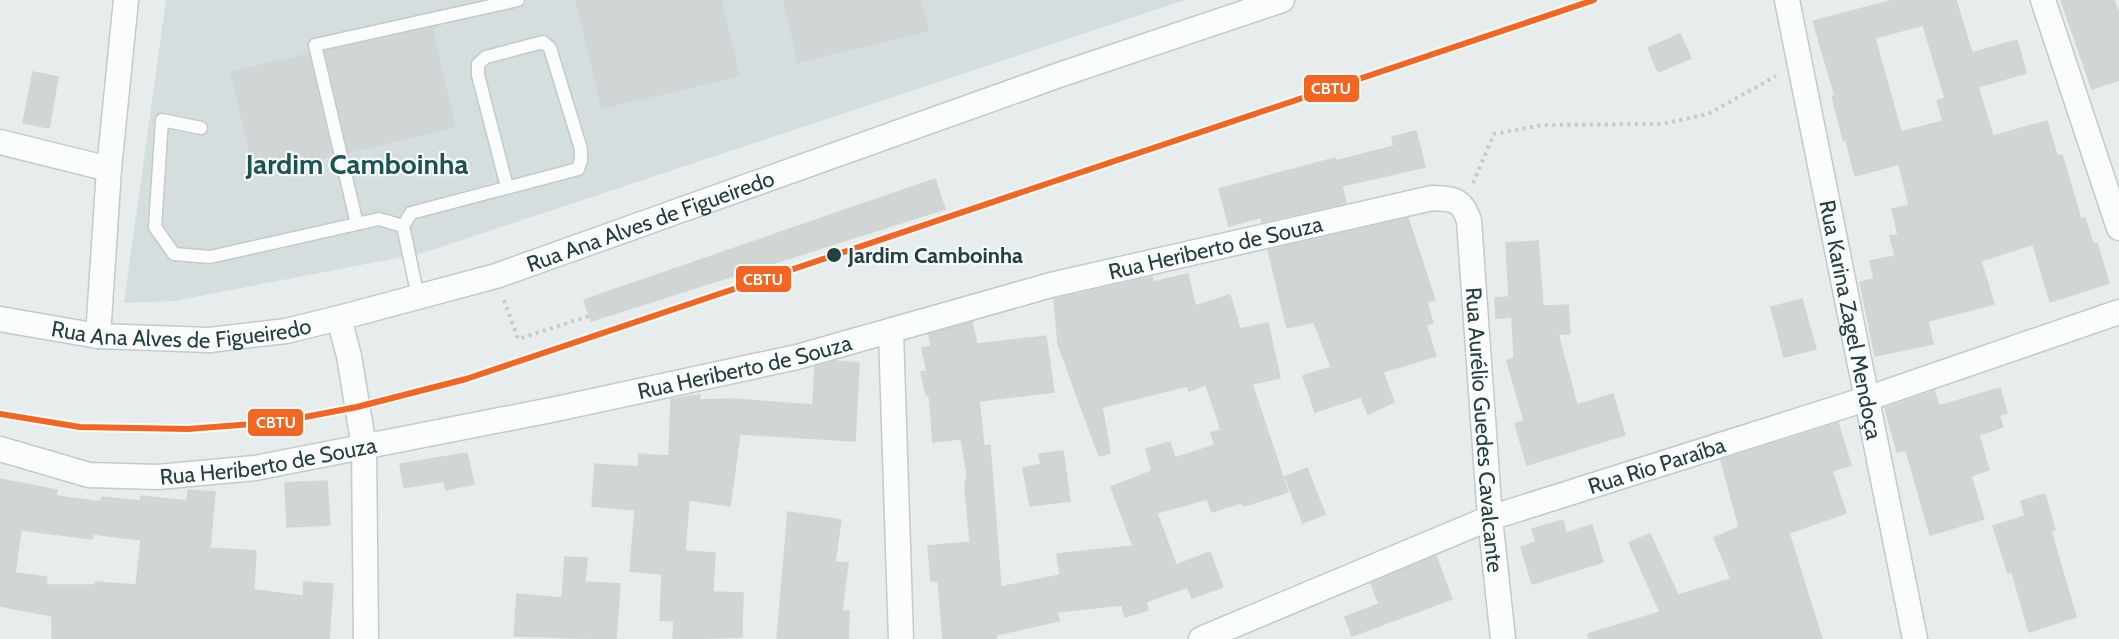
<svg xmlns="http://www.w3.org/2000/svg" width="2119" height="639" viewBox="0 0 2119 639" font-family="Cabin,sans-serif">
  <rect width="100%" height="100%" fill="#e7edec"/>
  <path fill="#d5dede" d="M 166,0 L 1185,0 L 423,253 L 174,301 L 124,303 Z"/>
  <path fill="#cfd6d5" stroke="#d0d6d5" stroke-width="1.5" fill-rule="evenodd" d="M 576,0 L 721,0 L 739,76 L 602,108 Z
    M 784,0 L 920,0 L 928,31 L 798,62 Z
    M 1894,0 L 1956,0 L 1972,53 L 2017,40 L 2026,73 L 1978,87 L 1993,136 L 2047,121 L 2057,156 L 2062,155 L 2081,219 L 2085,218 L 2093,244 L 2097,243 L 2109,283 L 2050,302 L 2033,244 L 1981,261 L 1994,304 L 1928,321 L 1933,344 L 1875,356 L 1860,282 L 1874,279 L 1870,261 L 1895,256 L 1890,236 L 1898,235 L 1892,209 L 1909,205 L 1899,164 L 1855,176 L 1846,140 L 1843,140 L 1832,96 L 1835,96 L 1813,21 ZM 1923,25 L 1945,98 L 1937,101 L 1943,121 L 1901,132 L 1875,38 Z
    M 2061,0 L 2114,0 L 2119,14 L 2119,80 L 2092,89 Z
    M 432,28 L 455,127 L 349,152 L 325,51 Z
    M 1680,34 L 1691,58 L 1658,72 L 1648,48 Z
    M 309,54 L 332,156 L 255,174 L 231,72 Z
    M 33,72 L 58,77 L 49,128 L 23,123 Z
    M 1416,131 L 1425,167 L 1342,186 L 1346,203 L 1262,222 L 1261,217 L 1229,226 L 1219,189 L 1335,158 L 1336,161 L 1394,146 L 1392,137 Z
    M 935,179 L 945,209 L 591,321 L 584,300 Z
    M 1408,218 L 1435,300 L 1427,302 L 1433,323 L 1426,325 L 1436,356 L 1383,372 L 1394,402 L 1368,414 L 1361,397 L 1315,412 L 1303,376 L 1331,367 L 1314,322 L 1287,328 L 1268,250 Z
    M 1538,241 L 1543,306 L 1568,305 L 1570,334 L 1558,334 L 1577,405 L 1613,394 L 1625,435 L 1527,465 L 1515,424 L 1524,421 L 1507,361 L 1514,358 L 1512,317 L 1496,318 L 1495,298 L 1509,297 L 1506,243 Z
    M 1188,274 L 1195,306 L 1230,295 L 1240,329 L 1268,323 L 1280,378 L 1252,384 L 1288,492 L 1245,506 L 1240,503 L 1212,512 L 1207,499 L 1157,513 L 1176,565 L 1210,552 L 1223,587 L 1192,598 L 1187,587 L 1146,602 L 1148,610 L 1125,617 L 1122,605 L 1057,612 L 1059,621 L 996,635 L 996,639 L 943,639 L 938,581 L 931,581 L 928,546 L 970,542 L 965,486 L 967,473 L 961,439 L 933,442 L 929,394 L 926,395 L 921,372 L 927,371 L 922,348 L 931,346 L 929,334 L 972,322 L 977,344 L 1046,336 L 1054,392 L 979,401 L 984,446 L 990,445 L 1001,587 L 1060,575 L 1057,554 L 1133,546 L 1111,487 L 1152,471 L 1146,449 L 1170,442 L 1175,458 L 1215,445 L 1211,433 L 1221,430 L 1206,385 L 1189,391 L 1187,386 L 1102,407 L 1110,453 L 1099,456 L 1058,344 L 1054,299 L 1152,277 L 1153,282 Z
    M 1802,299 L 1816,349 L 1784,357 L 1771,307 Z
    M 835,361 L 859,363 L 855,441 L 740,434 L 730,506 L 689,500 L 685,551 L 715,553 L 713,592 L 743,593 L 742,637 L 673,639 L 674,621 L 660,620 L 662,574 L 630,571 L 635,510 L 592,506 L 595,464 L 638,467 L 639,454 L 669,456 L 671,399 L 700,395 L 699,400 L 732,399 L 813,405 L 815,367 Z
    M 2000,388 L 2007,413 L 1999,415 L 2003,427 L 1979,435 L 1989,470 L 1971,476 L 1984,519 L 1930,535 L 1906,450 L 1897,452 L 1885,408 L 1934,391 L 1939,406 Z
    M 1838,423 L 1851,465 L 1832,471 L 1846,513 L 1789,533 L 1822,639 L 1589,639 L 1588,634 L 1660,612 L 1629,543 L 1650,534 L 1678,595 L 1731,579 L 1714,538 L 1739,527 L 1721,460 Z
    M 1063,451 L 1070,501 L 1030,506 L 1023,468 L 1041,464 L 1039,454 Z
    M 467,453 L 474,484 L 446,490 L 444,481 L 404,488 L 400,464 Z
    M 1307,468 L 1325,514 L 1303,523 L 1285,477 Z
    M 0,479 L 57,490 L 56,496 L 101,502 L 102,497 L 141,501 L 141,496 L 187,501 L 188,490 L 215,492 L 210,548 L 256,551 L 254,590 L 303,596 L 304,582 L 333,584 L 329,639 L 52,639 L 52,616 L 0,606 ZM 21,530 L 92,539 L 93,534 L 141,540 L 136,585 L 96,582 L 95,585 L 46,585 L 47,577 L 15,573 Z
    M 327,481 L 330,525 L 287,527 L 285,483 Z
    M 2045,494 L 2055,530 L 2051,531 L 2076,617 L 2029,632 L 2012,572 L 2008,573 L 1993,526 L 2025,516 L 2021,501 Z
    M 788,512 L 841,520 L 835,562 L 848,563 L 842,611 L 849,611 L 848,639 L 777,639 Z
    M 1563,520 L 1566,533 L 1592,525 L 1603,562 L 1532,584 L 1521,547 L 1536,542 L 1532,529 Z
    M 1436,556 L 1452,599 L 1352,636 L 1345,617 L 1379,604 L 1371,583 Z
    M 565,557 L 587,558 L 585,582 L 620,584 L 616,639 L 514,636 L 517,594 L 562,598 Z"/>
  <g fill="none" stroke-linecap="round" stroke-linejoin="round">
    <defs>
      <path id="lane" d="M 201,128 L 162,120 L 155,227 L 174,254 L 210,257 L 379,219 L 403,226
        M 357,224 L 315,45 L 518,0
        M 418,297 L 403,226 L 411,213 L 578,169 L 581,160 L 581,149 L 550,48 L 543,42 L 486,57 L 478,64 L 478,75 L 507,187"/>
      <g id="street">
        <path id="s1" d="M 1787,0 L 1915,639"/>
        <path d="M 2043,0 L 2119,228"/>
        <path d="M 0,142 L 109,169"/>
        <path d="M 339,318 L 349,356 L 364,447 L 366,639"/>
        <path id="s2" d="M 0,319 L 98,336 L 209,340 L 286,331 L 339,318 L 496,276 L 1062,74 L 1282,0"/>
        <path d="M 891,332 L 901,639"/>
        <path d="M 98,336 L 109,169 L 126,0"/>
        <path id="s3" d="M 0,449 L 89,475 L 158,477 L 255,468 L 556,409 L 797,357 L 1051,285 L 1432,198 C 1454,199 1462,199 1469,221 L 1490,518 L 1503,639"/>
        <path id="s4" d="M 1201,639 L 1490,518 L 1866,399 L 2119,312"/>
      </g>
    </defs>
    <use href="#lane" stroke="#c4cac9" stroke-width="15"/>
    <use href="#street" stroke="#c4cac9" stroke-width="27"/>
    <path stroke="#c2cccb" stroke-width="4" stroke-dasharray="3 4.5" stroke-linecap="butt" d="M 1473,183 L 1494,134 L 1542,125 L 1662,124 L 1708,114 L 1776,76
      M 504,300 L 518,339 L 589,316"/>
    <use href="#lane" stroke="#fbfcfc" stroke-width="12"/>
    <use href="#street" stroke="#fbfcfc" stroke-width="24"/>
    <defs>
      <path id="rail-1" d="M 0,414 L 80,427 L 188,429 L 279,422 L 357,407 L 466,379 L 1594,0"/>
    </defs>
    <use href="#rail-1" stroke="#f6fbfa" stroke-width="10"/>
    <use href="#rail-1" stroke="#f26522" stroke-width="6"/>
  </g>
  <circle fill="#234142" stroke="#f6fbfa" stroke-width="2" cx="834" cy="255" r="8"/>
  <g text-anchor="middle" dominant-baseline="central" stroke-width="4.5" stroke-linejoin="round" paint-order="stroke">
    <g font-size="22" fill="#234142" stroke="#f6fbfa">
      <text stroke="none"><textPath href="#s2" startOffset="669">Rua Ana Alves de Figueiredo</textPath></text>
      <text stroke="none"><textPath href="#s3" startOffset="1245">Rua Heriberto de Souza</textPath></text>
      <text stroke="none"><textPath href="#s1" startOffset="326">Rua Karina Zagel Mendoça</textPath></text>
      <text stroke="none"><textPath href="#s2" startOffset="183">Rua Ana Alves de Figueiredo</textPath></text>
      <text stroke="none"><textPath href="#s3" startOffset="759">Rua Heriberto de Souza</textPath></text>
      <text stroke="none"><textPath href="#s3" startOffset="1725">Rua Aurélio Guedes Cavalcante</textPath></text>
      <text stroke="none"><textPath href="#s3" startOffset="273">Rua Heriberto de Souza</textPath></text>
      <text stroke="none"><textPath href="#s4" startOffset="488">Rua Rio Paraíba</textPath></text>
    </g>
    <g font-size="22" font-weight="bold" fill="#234142" stroke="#f6fbfa" text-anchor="start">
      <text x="848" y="255">Jardim Camboinha</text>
    </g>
    <g font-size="28" font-weight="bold" fill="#1e5355" stroke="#f6fbfa">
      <text x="357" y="164">Jardim Camboinha</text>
    </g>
  </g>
  <g stroke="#f6fbfa" stroke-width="2">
    <rect x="1303" y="74" width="57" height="29" rx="6" fill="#f26522"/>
    <rect x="735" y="265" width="57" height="28" rx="6" fill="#f26522"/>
    <rect x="247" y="408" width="57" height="29" rx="6" fill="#f26522"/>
  </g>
  <g font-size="16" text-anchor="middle" font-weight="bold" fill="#fff">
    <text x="1331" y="94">CBTU</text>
    <text x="763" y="285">CBTU</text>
    <text x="276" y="428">CBTU</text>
  </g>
</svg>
